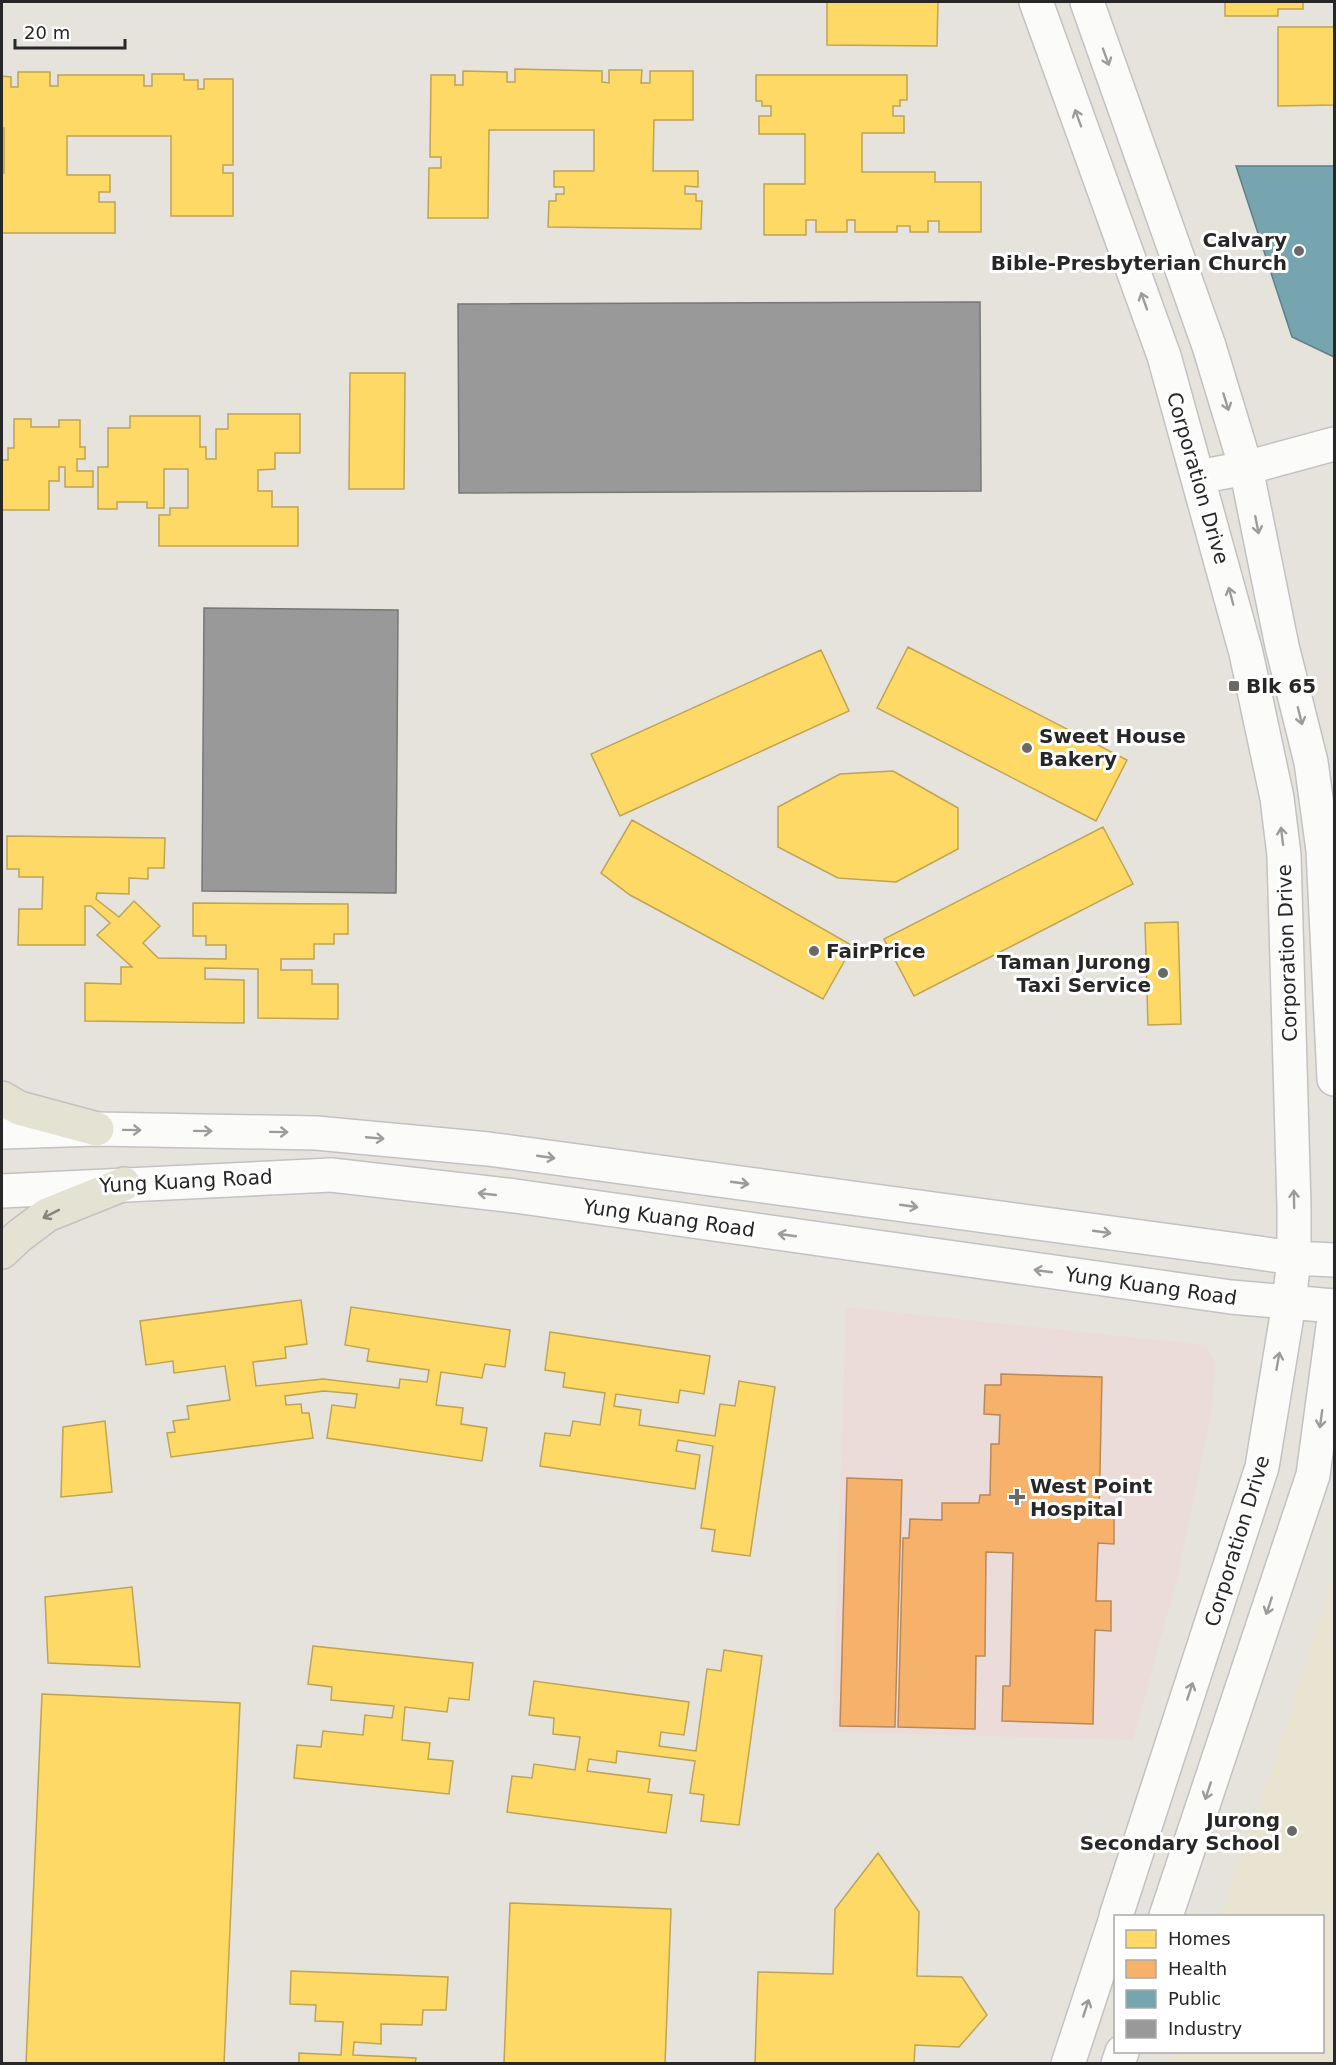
<svg xmlns="http://www.w3.org/2000/svg" width="1336" height="2065" viewBox="0 0 1336 2065" font-family="'DejaVu Sans',sans-serif">
  <rect width="100%" height="100%" fill="#e6e3dc"/>
  <path fill="#e9e3d1" d="M 1334,1574 L 1334,2063 L 1170,2063 L 1174,2052 L 1322,2052 L 1322,1916 L 1220,1916 L 1279,1746 Z"/>
  <path fill="#ecdcd9" d="M 846,1307 L 1206,1345 L 1216,1364 L 1211,1414 L 1177,1580 L 1133,1740 L 832,1732 Z"/>
  <path fill="#ffd966" stroke="#bea453" stroke-width="1.5" d="M 827,2 L 938,2 L 937,46 L 827,45 Z
    M 1225,2 L 1303,2 L 1303,9 L 1278,9 L 1278,16 L 1225,16 Z
    M 1278,27 L 1334,27 L 1334,105 L 1278,106 Z
    M 515,69 L 602,71 L 602,82 L 609,83 L 609,70 L 642,70 L 641,83 L 650,83 L 650,71 L 693,71 L 693,120 L 654,120 L 653,171 L 698,171 L 698,187 L 685,186 L 685,194 L 696,194 L 696,201 L 702,201 L 701,229 L 548,227 L 549,201 L 556,201 L 556,194 L 564,194 L 564,187 L 554,187 L 554,171 L 594,171 L 594,130 L 489,130 L 488,218 L 428,218 L 429,168 L 441,168 L 441,157 L 430,157 L 431,75 L 455,75 L 455,85 L 463,85 L 463,71 L 507,72 L 507,82 L 515,82 Z
    M 18,72 L 50,72 L 50,86 L 58,86 L 58,75 L 144,75 L 144,86 L 152,86 L 152,74 L 184,74 L 184,80 L 198,80 L 198,89 L 204,89 L 204,79 L 233,79 L 233,165 L 223,165 L 223,173 L 233,173 L 233,216 L 171,216 L 171,136 L 67,136 L 67,175 L 110,175 L 110,192 L 99,192 L 99,202 L 115,202 L 115,233 L 2,233 L 2,173 L 4,173 L 4,128 L 2,128 L 2,76 L 11,77 L 11,87 L 18,87 Z
    M 756,75 L 907,75 L 907,100 L 900,100 L 900,106 L 893,106 L 893,116 L 904,116 L 904,133 L 862,133 L 862,172 L 935,172 L 935,182 L 981,182 L 981,232 L 939,232 L 939,221 L 928,221 L 928,232 L 910,232 L 910,226 L 897,226 L 897,232 L 855,232 L 855,220 L 847,220 L 847,232 L 816,232 L 816,220 L 806,220 L 806,235 L 764,235 L 764,184 L 805,184 L 805,134 L 759,134 L 759,116 L 771,116 L 771,106 L 762,106 L 762,101 L 756,101 Z
    M 350,373 L 405,373 L 404,489 L 349,489 Z
    M 228,414 L 300,414 L 300,453 L 275,453 L 275,469 L 258,470 L 258,491 L 272,491 L 272,507 L 298,507 L 298,546 L 159,546 L 159,515 L 170,515 L 170,508 L 188,508 L 188,469 L 164,469 L 164,508 L 147,508 L 147,502 L 117,502 L 117,509 L 98,509 L 98,467 L 108,467 L 108,428 L 130,428 L 130,416 L 200,416 L 200,447 L 206,447 L 206,459 L 216,459 L 216,429 L 228,429 Z
    M 14,419 L 31,419 L 31,427 L 59,427 L 59,420 L 80,420 L 80,447 L 85,447 L 85,459 L 77,459 L 77,471 L 93,471 L 93,487 L 65,487 L 65,467 L 59,467 L 59,481 L 49,481 L 49,510 L 2,510 L 2,460 L 8,460 L 8,448 L 14,448 Z
    M 908,647 L 1127,760 L 1096,821 L 877,708 Z
    M 821,650 L 849,711 L 620,816 L 591,754 Z
    M 893,771 L 958,808 L 958,849 L 896,882 L 838,878 L 778,847 L 778,807 L 840,774 Z
    M 632,820 L 853,946 L 823,999 L 630,895 L 601,873 Z
    M 1103,827 L 1133,884 L 914,996 L 884,939 Z
    M 7,836 L 165,838 L 164,868 L 148,868 L 148,879 L 129,878 L 129,894 L 97,893 L 96,899 L 119,917 L 134,901 L 160,926 L 143,943 L 158,958 L 226,959 L 226,945 L 206,945 L 206,936 L 193,936 L 193,903 L 348,904 L 348,934 L 334,934 L 334,944 L 314,944 L 314,959 L 281,959 L 281,970 L 312,970 L 312,984 L 338,984 L 338,1019 L 258,1018 L 258,969 L 205,968 L 205,979 L 244,980 L 244,1023 L 85,1021 L 85,983 L 121,984 L 121,967 L 132,967 L 97,935 L 110,923 L 91,906 L 85,906 L 85,945 L 18,945 L 19,909 L 42,909 L 43,877 L 19,877 L 19,869 L 7,869 Z
    M 1178,922 L 1181,1024 L 1148,1025 L 1145,923 Z
    M 301,1300 L 307,1344 L 285,1347 L 286,1358 L 253,1362 L 256,1386 L 323,1379 L 399,1388 L 400,1379 L 427,1382 L 429,1370 L 367,1361 L 369,1349 L 345,1345 L 351,1307 L 510,1330 L 505,1367 L 485,1364 L 482,1378 L 441,1372 L 436,1405 L 463,1408 L 461,1424 L 487,1428 L 482,1461 L 327,1438 L 332,1405 L 355,1408 L 357,1394 L 324,1391 L 285,1396 L 286,1405 L 301,1404 L 302,1413 L 309,1413 L 313,1438 L 171,1457 L 167,1433 L 175,1432 L 173,1421 L 189,1419 L 187,1406 L 230,1400 L 225,1366 L 174,1373 L 173,1361 L 146,1365 L 140,1321 Z
    M 550,1332 L 710,1356 L 704,1394 L 680,1390 L 678,1403 L 616,1394 L 614,1406 L 641,1410 L 639,1425 L 715,1436 L 720,1404 L 735,1406 L 739,1381 L 775,1387 L 750,1556 L 712,1551 L 715,1530 L 701,1528 L 713,1446 L 678,1440 L 676,1451 L 700,1455 L 695,1489 L 540,1466 L 545,1433 L 570,1436 L 573,1421 L 600,1425 L 605,1393 L 563,1387 L 565,1373 L 545,1370 Z
    M 105,1421 L 112,1492 L 61,1497 L 63,1427 Z
    M 132,1587 L 140,1667 L 48,1663 L 45,1597 Z
    M 313,1646 L 473,1663 L 469,1700 L 449,1698 L 447,1712 L 405,1707 L 402,1740 L 430,1743 L 428,1759 L 453,1761 L 449,1794 L 294,1778 L 297,1745 L 321,1747 L 323,1731 L 363,1735 L 365,1715 L 392,1718 L 394,1706 L 331,1700 L 332,1687 L 308,1684 Z
    M 724,1650 L 762,1656 L 739,1825 L 701,1821 L 704,1795 L 690,1793 L 695,1761 L 617,1751 L 616,1763 L 589,1759 L 587,1771 L 650,1779 L 648,1792 L 672,1795 L 666,1833 L 507,1812 L 512,1776 L 532,1778 L 534,1764 L 575,1770 L 580,1737 L 553,1734 L 554,1718 L 529,1715 L 534,1681 L 689,1702 L 684,1735 L 661,1732 L 659,1746 L 696,1751 L 707,1669 L 721,1671 Z
    M 42,1694 L 240,1703 L 224,2064 L 26,2064 Z
    M 878,1853 L 919,1912 L 917,1976 L 962,1977 L 987,2015 L 959,2047 L 915,2045 L 914,2064 L 755,2064 L 758,1972 L 833,1974 L 835,1909 Z
    M 510,1903 L 671,1909 L 665,2064 L 504,2064 Z
    M 291,1971 L 448,1977 L 446,2010 L 423,2010 L 422,2025 L 381,2024 L 381,2044 L 354,2042 L 353,2055 L 416,2058 L 415,2064 L 299,2064 L 299,2053 L 341,2055 L 343,2022 L 315,2021 L 316,2005 L 290,2004 Z"/>
  <path fill="#f6b26b" stroke="#b88857" stroke-width="1.5" d="M 1001,1374 L 1102,1377 L 1099,1515 L 1114,1515 L 1114,1544 L 1098,1543 L 1096,1601 L 1111,1601 L 1111,1631 L 1095,1630 L 1093,1724 L 1002,1721 L 1003,1686 L 1010,1686 L 1013,1553 L 986,1552 L 985,1656 L 976,1656 L 975,1729 L 898,1727 L 903,1538 L 909,1538 L 910,1519 L 942,1520 L 942,1503 L 979,1503 L 980,1495 L 990,1495 L 991,1444 L 999,1444 L 1000,1415 L 984,1414 L 985,1385 L 1001,1385 Z
    M 847,1478 L 902,1480 L 895,1727 L 840,1726 Z"/>
  <path fill="#76a5af" stroke="#5e7f86" stroke-width="1.5" d="M 1236,166 L 1334,166 L 1334,357 L 1292,337 Z"/>
  <path fill="#999" stroke="#777" stroke-width="1.5" d="M 980,302 L 981,491 L 459,493 L 458,304 Z
    M 204,608 L 398,610 L 396,893 L 202,891 Z"/>
  <g fill="none" stroke-linecap="round" stroke-linejoin="round">
    <defs>
      <path id="minor" d="M 1036,2 L 1164,356 L 1246,653 L 1277,798 L 1284,855 L 1294,1206 L 1294,1258 L 1289,1303 L 1262,1467 L 1116,1916
        M 1087,2 L 1209,346 L 1246,468 L 1282,646 L 1311,762 L 1323,850 L 1334,1079
        M 1198,477 L 1246,468 L 1334,444
        M 2,1132 L 97,1129 L 316,1133 L 488,1149 L 1238,1250 L 1294,1258 L 1334,1260
        M 2,1191 L 331,1175 L 515,1196 L 1231,1297 L 1334,1306
        M 1166,1916 L 1313,1475 L 1334,1319
        M 1068,2064 L 1116,1918
        M 1118,2064 L 1122,2052"/>
      <path id="major" d="M 2,1098 L 19,1108 L 97,1129
        M 2,1252 L 19,1236 L 47,1215 L 124,1184"/>
    </defs>
    <use href="#minor" stroke="#c3c2c2" stroke-width="36"/>
    <use href="#major" stroke="#c3c1bf" stroke-width="36"/>
    <use href="#minor" stroke="#fbfbfa" stroke-width="33"/>
    <use href="#major" stroke="#e4e2d3" stroke-width="33"/>
  </g>
  <defs><path id="oneway-shaft" d="M-6 0H5M1.5-3L5.5 0L1.5 3" fill="none" stroke-width="1.6" stroke-linecap="round" stroke-linejoin="round" transform="scale(1.5)"/></defs>
  <g stroke="#9c9c9b">
    <use href="#oneway-shaft" transform="translate(1106 57) rotate(70)"/>
    <use href="#oneway-shaft" transform="translate(1078 118) rotate(-110)"/>
    <use href="#oneway-shaft" transform="translate(1144 301) rotate(-110)"/>
    <use href="#oneway-shaft" transform="translate(1226 402) rotate(73)"/>
    <use href="#oneway-shaft" transform="translate(1257 525) rotate(79)"/>
    <use href="#oneway-shaft" transform="translate(1231 596) rotate(-105)"/>
    <use href="#oneway-shaft" transform="translate(1300 716) rotate(76)"/>
    <use href="#oneway-shaft" transform="translate(1282 836) rotate(-97)"/>
    <use href="#oneway-shaft" transform="translate(132 1130) rotate(1)"/>
    <use href="#oneway-shaft" transform="translate(203 1131) rotate(1)"/>
    <use href="#oneway-shaft" transform="translate(279 1132) rotate(1)"/>
    <use href="#oneway-shaft" transform="translate(375 1138) rotate(5)"/>
    <use href="#oneway-shaft" transform="translate(546 1157) rotate(8)"/>
    <use href="#oneway-shaft" transform="translate(740 1183) rotate(8)"/>
    <use href="#oneway-shaft" transform="translate(487 1194) rotate(-174)"/>
    <use href="#oneway-shaft" transform="translate(1294 1199) rotate(-91)"/>
    <use href="#oneway-shaft" transform="translate(909 1206) rotate(8)"/>
    <use href="#oneway-shaft" transform="translate(1102 1232) rotate(8)"/>
    <use href="#oneway-shaft" transform="translate(787 1235) rotate(-172)"/>
    <use href="#oneway-shaft" transform="translate(1043 1271) rotate(-172)"/>
    <use href="#oneway-shaft" transform="translate(1278 1361) rotate(-80)"/>
    <use href="#oneway-shaft" transform="translate(1321 1419) rotate(98)"/>
    <use href="#oneway-shaft" transform="translate(1269 1606) rotate(108)"/>
    <use href="#oneway-shaft" transform="translate(1190 1691) rotate(-72)"/>
    <use href="#oneway-shaft" transform="translate(1208 1791) rotate(108)"/>
    <use href="#oneway-shaft" transform="translate(1086 2008) rotate(-72)"/>
  </g>
  <use stroke="#86847d" href="#oneway-shaft" transform="translate(51 1214) rotate(153)"/>
  <g fill="#6a6966" stroke="#fff" stroke-width="2">
    <circle cx="1299" cy="251" r="6"/>
    <rect x="1228" y="680" width="12" height="12" rx="3"/>
    <circle cx="1027" cy="748" r="6"/>
    <circle cx="814" cy="951" r="6"/>
    <circle cx="1163" cy="973" r="6"/>
    <path d="M1014 1488h6v6h6v6h-6v6h-6v-6h-6v-6h6z"/>
    <circle cx="1292" cy="1831" r="6"/>
  </g>
  <g text-anchor="middle" dominant-baseline="central" stroke-width="6" stroke-linejoin="round" paint-order="stroke">
    <g font-size="20" font-weight="bold" fill="#272727" stroke="#fff" text-anchor="start">
      <text x="1287" y="240" text-anchor="end">Calvary<tspan x="1287" dy="23">Bible-Presbyterian Church</tspan></text>
      <text x="1246" y="686">Blk 65</text>
      <text x="1039" y="736">Sweet House<tspan x="1039" dy="23">Bakery</tspan></text>
      <text x="826" y="951">FairPrice</text>
      <text x="1151" y="962" text-anchor="end">Taman Jurong<tspan x="1151" dy="23">Taxi Service</tspan></text>
      <text x="1030" y="1486">West Point<tspan x="1030" dy="23">Hospital</tspan></text>
      <text x="1280" y="1820" text-anchor="end">Jurong<tspan x="1280" dy="23">Secondary School</tspan></text>
    </g>
    <g font-size="20" fill="#272727" stroke="#fff">
      <text transform="translate(1198 478) rotate(74)">Corporation Drive</text>
      <text transform="translate(1287 953) rotate(-92)">Corporation Drive</text>
      <text transform="translate(186 1181) rotate(-3)">Yung Kuang Road</text>
      <text transform="translate(669 1218) rotate(8)">Yung Kuang Road</text>
      <text transform="translate(1151 1286) rotate(8)">Yung Kuang Road</text>
      <text transform="translate(1237 1541) rotate(-73)">Corporation Drive</text>
    </g>
  </g>
  <rect width="1336" height="2065" fill="none" stroke="#272727" stroke-width="6"/>
  <rect x="1114" y="1915" width="210" height="138" fill="#ffffff" stroke="#a9a9a9" stroke-width="1.5"/>
  <rect x="1126" y="1930" width="30" height="18" fill="#ffd966" stroke="#a9a9a9" stroke-width="1.5"/>
  <text x="1168" y="1945" font-size="18" fill="#272727">Homes</text>
  <rect x="1126" y="1960" width="30" height="18" fill="#f6b26b" stroke="#a9a9a9" stroke-width="1.5"/>
  <text x="1168" y="1975" font-size="18" fill="#272727">Health</text>
  <rect x="1126" y="1990" width="30" height="18" fill="#76a5af" stroke="#a9a9a9" stroke-width="1.5"/>
  <text x="1168" y="2005" font-size="18" fill="#272727">Public</text>
  <rect x="1126" y="2020" width="30" height="18" fill="#999999" stroke="#a9a9a9" stroke-width="1.5"/>
  <text x="1168" y="2035" font-size="18" fill="#272727">Industry</text>
  <path d="M15 39v9h110v-9" fill="none" stroke="#272727" stroke-width="3"/>
  <text x="24" y="39" font-size="18" fill="#272727" stroke="#ffffff" stroke-width="4.5" paint-order="stroke">20 m</text>
</svg>
